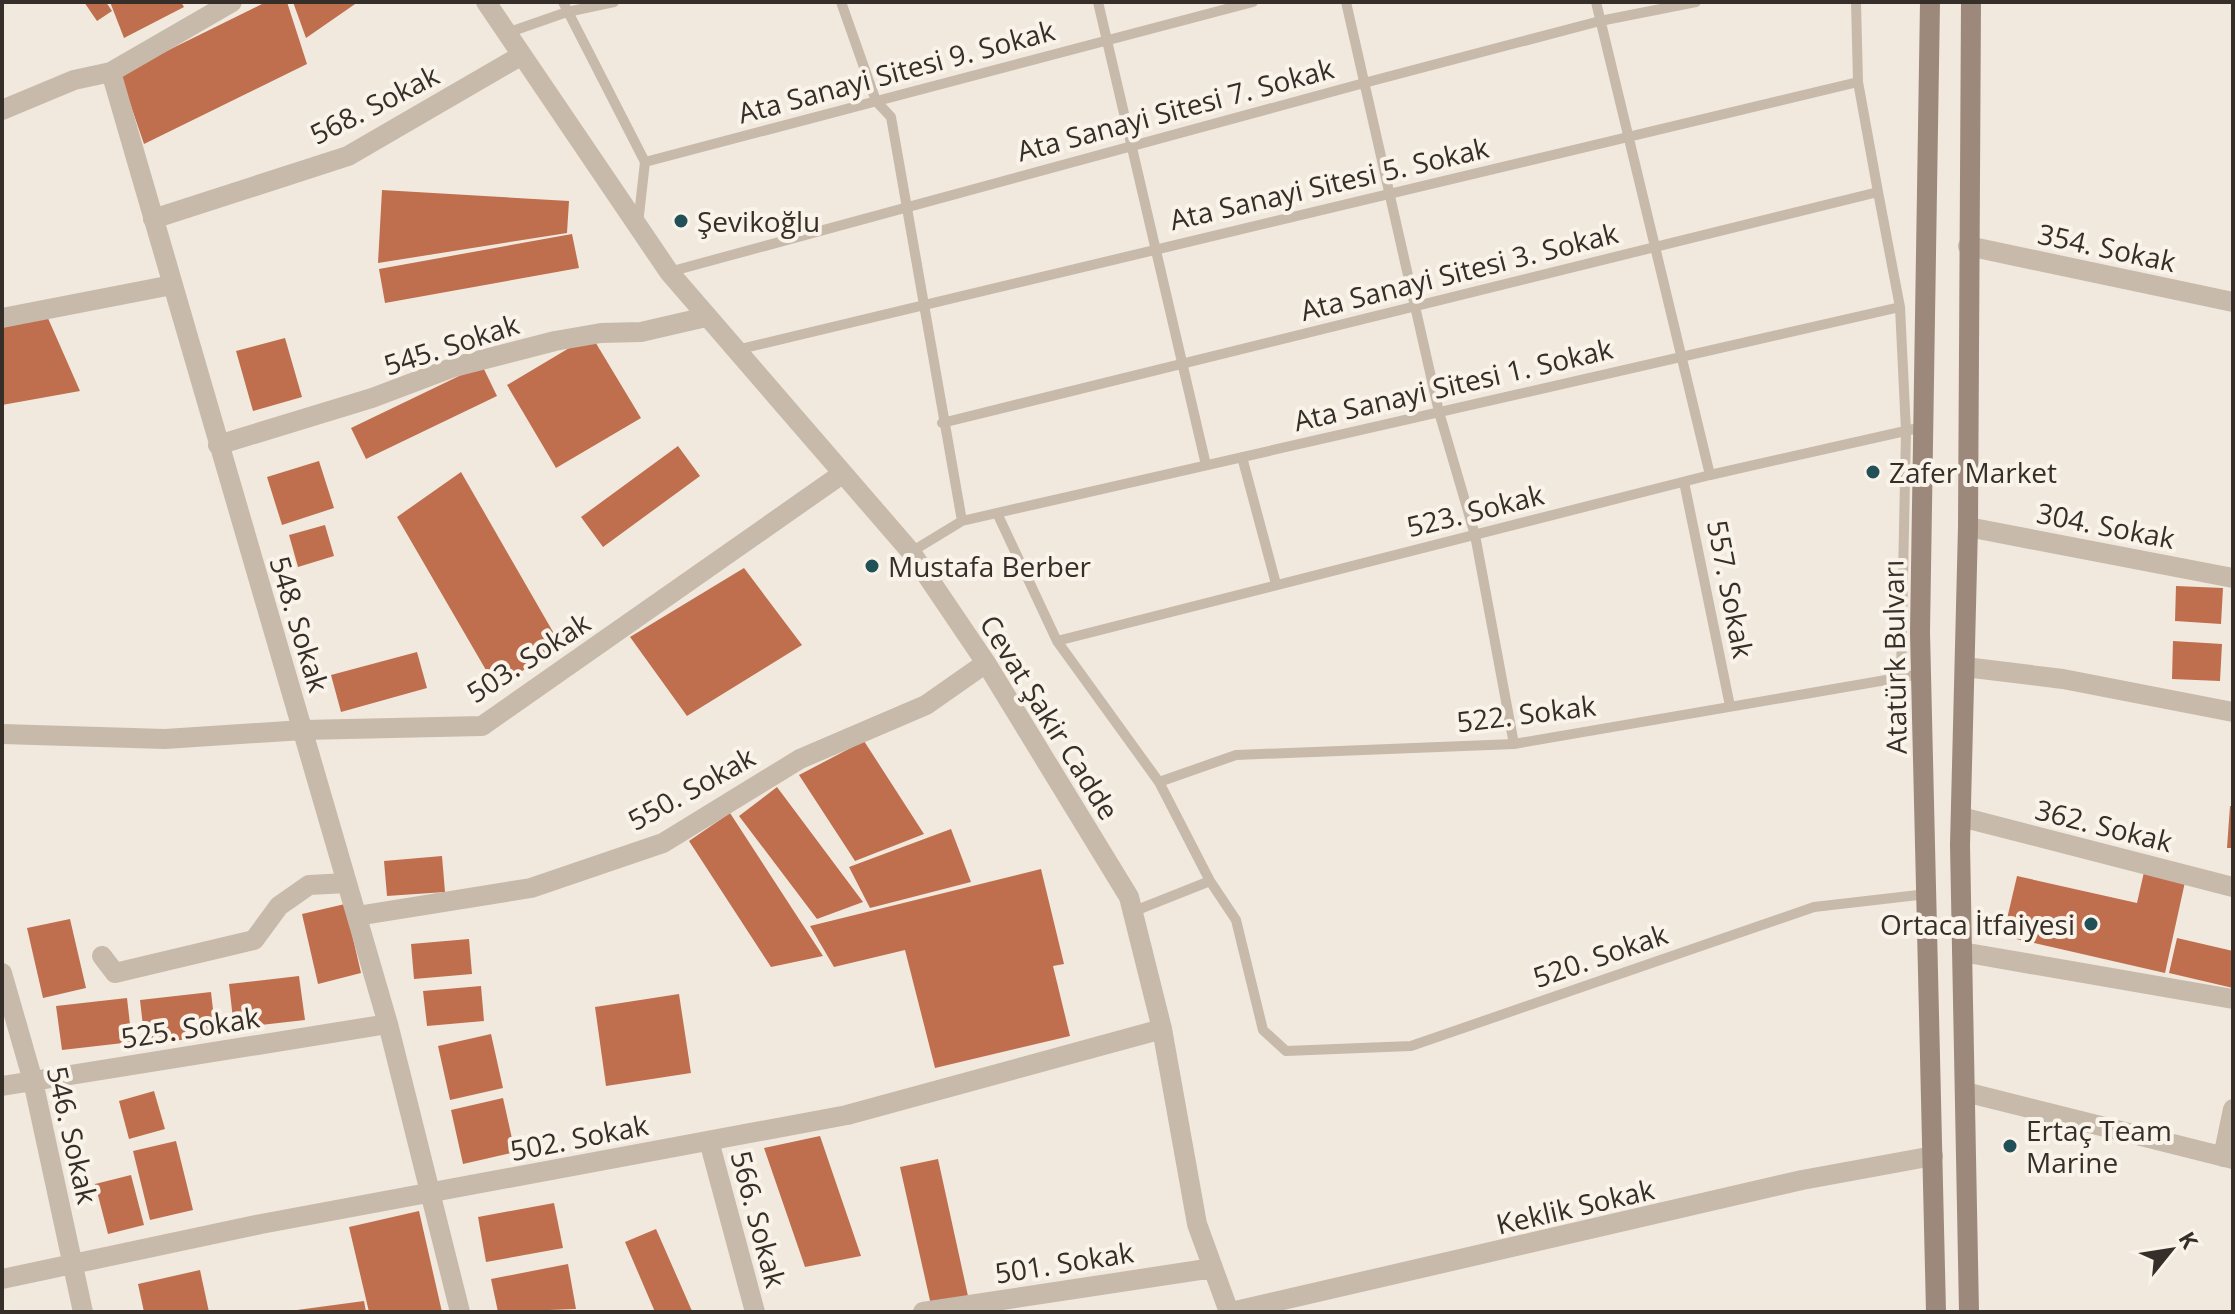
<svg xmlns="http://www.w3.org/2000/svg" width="2235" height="1314" viewBox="0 0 2235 1314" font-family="'Open Sans',sans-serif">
  <rect width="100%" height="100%" fill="#f1e9de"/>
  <path fill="#bf6f4e" d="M 84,2 L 106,2 L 112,11 L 97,21 Z
    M 110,2 L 181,2 L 184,7 L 124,38 Z
    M 266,2 L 287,2 L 307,64 L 144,144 L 120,74 Z
    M 293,2 L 358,2 L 306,38 Z
    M 382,190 L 569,201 L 567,233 L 378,263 Z
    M 572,234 L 579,268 L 385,303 L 379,269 Z
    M 47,316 L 80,391 L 2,405 L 2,324 Z
    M 591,335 L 641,418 L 556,468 L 507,385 Z
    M 285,338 L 302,397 L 253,411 L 236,351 Z
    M 482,365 L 497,396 L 366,459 L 351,428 Z
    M 678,446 L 700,476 L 603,547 L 581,517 Z
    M 319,461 L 334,508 L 282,525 L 267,477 Z
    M 461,472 L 560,644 L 497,689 L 397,517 Z
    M 325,525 L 334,556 L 298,567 L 289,535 Z
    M 744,568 L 802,645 L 687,716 L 630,637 Z
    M 2176,586 L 2223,588 L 2221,624 L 2175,621 Z
    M 2173,641 L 2222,644 L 2220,681 L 2172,679 Z
    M 417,652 L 427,688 L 341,712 L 331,675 Z
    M 864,741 L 924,834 L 855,861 L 799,775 Z
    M 777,787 L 863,902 L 817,919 L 739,816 Z
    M 2230,806 L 2233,806 L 2233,848 L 2227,848 Z
    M 730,813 L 823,956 L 771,967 L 689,841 Z
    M 951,829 L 971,882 L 870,908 L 849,867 Z
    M 442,856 L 445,892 L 387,896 L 384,861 Z
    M 1041,869 L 1064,964 L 1053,966 L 1070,1036 L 935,1068 L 905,950 L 834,967 L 810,926 Z
    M 2144,872 L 2185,882 L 2165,973 L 2003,936 L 2017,876 L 2137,903 Z
    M 345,904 L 361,973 L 318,984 L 302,914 Z
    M 70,919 L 86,988 L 43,998 L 27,928 Z
    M 2177,938 L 2233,951 L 2233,988 L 2169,973 Z
    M 469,939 L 472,974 L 414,979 L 411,944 Z
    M 299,976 L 305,1020 L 234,1028 L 229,984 Z
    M 481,986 L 484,1021 L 427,1026 L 423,991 Z
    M 211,992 L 216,1036 L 145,1044 L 140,1000 Z
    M 679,994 L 691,1073 L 606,1086 L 595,1007 Z
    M 127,998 L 132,1042 L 62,1050 L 56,1006 Z
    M 491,1034 L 503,1088 L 450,1100 L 438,1046 Z
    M 154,1091 L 165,1129 L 129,1139 L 119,1101 Z
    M 503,1098 L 515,1152 L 463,1164 L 451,1110 Z
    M 820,1136 L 861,1256 L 805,1267 L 764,1148 Z
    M 176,1141 L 193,1210 L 150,1220 L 133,1151 Z
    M 938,1159 L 968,1296 L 931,1305 L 900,1167 Z
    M 131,1175 L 144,1225 L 108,1234 L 95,1184 Z
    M 554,1203 L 563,1248 L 486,1262 L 478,1217 Z
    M 419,1211 L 442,1312 L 369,1312 L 349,1227 Z
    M 656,1229 L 692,1311 L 690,1312 L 655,1312 L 625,1242 Z
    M 568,1264 L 576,1309 L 498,1312 L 491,1279 Z
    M 200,1270 L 209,1312 L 144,1312 L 138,1284 Z
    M 364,1301 L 366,1312 L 297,1312 L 297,1310 Z"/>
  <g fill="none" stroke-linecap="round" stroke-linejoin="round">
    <path stroke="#c8baaa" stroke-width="10" d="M 563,2 L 645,162 L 638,224
      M 841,2 L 876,101 L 891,117 L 962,521
      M 1098,2 L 1206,465
      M 1346,2 L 1439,412 L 1475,535 L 1514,744
      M 1596,2 L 1710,475
      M 507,33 L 567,12 L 614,2
      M 645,162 L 1253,2
      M 669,272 L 1364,83 L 1600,21 L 1696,2
      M 1900,307 L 1906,431 L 1901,676
      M 736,350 L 1858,82 L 1856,2
      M 942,423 L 1878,192 L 1858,82
      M 1242,457 L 1276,584
      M 1684,482 L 1730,706
      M 997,513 L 1057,641 L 1159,782 L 1210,881 L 1132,912
      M 911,552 L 962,521 L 1900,307 L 1878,192
      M 1057,641 L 1710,475 L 1923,427
      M 1159,782 L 1236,755 L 1514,744 L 1921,674
      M 1210,881 L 1236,920 L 1263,1030 L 1286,1051 L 1411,1046 L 1814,907 L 1927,894"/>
    <path stroke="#c8baaa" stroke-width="20" d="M 486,2 L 669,272 L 911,552 L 986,663 L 1129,897 L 1162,1029 L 1197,1224 L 1229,1312
      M 111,72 L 388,1024 L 460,1312
      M 2,110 L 74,80 L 111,72 L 232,2
      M 153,219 L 348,156 L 522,55
      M 1968,246 L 2233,302
      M 2,318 L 172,285
      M 218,445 L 372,398 L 454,367 L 555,341 L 601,333 L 641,332 L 706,317
      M 1968,527 L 2233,578
      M 1965,667 L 2063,679 L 2233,712
      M 2,734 L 165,739 L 303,730 L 482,726 L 842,474
      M 1961,817 L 2233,887
      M 357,916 L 531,888 L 663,843 L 800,759 L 926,705 L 986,663
      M 1962,952 L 2233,999
      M 102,956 L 115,973 L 254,940 L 279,906 L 309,885 L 347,883
      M 2,973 L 33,1081 L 83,1312
      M 2,1086 L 388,1024
      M 1965,1092 L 2233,1159
      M 709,1141 L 755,1312
      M 2223,1157 L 2233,1109
      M 2,1279 L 261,1224 L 847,1115 L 1162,1029
      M 923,1312 L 1213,1268
      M 1231,1312 L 1802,1180 L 1933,1156"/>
    <path stroke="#9c897c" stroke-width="20" d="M 1930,2 L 1920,632 L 1936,1312
      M 1969,1312 L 1960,845 L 1968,527 L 1971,2"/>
  </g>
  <g fill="#215056" stroke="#f9f3ea" stroke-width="3">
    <circle cx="681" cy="221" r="8"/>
    <circle cx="1873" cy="472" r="8"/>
    <circle cx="872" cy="566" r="8"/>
    <circle cx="2091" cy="924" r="8"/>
    <circle cx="2010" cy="1146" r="8"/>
  </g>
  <g text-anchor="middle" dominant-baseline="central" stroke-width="8" stroke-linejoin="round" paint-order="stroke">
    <g font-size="28" fill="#362e29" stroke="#f9f3ea">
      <text transform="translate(896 71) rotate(-15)">Ata Sanayi Sitesi 9. Sokak</text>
      <text transform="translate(374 104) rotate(-27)">568. Sokak</text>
      <text transform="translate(1175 109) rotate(-15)">Ata Sanayi Sitesi 7. Sokak</text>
      <text transform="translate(1329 183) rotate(-13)">Ata Sanayi Sitesi 5. Sokak</text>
      <text transform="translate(2107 247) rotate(12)">354. Sokak</text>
      <text transform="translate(1459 271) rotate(-14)">Ata Sanayi Sitesi 3. Sokak</text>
      <text transform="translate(451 344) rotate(-18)">545. Sokak</text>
      <text transform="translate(1453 384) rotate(-13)">Ata Sanayi Sitesi 1. Sokak</text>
      <text transform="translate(1475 510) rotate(-14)">523. Sokak</text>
      <text transform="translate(2106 525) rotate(11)">304. Sokak</text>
      <text transform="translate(1731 589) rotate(79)">557. Sokak</text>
      <text transform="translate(300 624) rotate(73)">548. Sokak</text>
      <text transform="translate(528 657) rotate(-33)">503. Sokak</text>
      <text transform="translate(1894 657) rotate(-91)">Atatürk Bulvarı</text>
      <text transform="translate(1526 713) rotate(-7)">522. Sokak</text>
      <text transform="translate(1050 717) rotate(58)">Cevat Şakir Cadde</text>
      <text transform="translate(691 788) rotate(-29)">550. Sokak</text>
      <text transform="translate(2104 825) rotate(14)">362. Sokak</text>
      <text transform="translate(1600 955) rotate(-19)">520. Sokak</text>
      <text transform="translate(190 1027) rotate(-9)">525. Sokak</text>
      <text transform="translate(73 1135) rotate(77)">546. Sokak</text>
      <text transform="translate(579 1137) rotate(-11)">502. Sokak</text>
      <text transform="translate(1575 1206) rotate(-13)">Keklik Sokak</text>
      <text transform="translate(759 1219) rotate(75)">566. Sokak</text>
      <text transform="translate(1064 1262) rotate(-9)">501. Sokak</text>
    </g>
    <g font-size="28" fill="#362e29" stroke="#f9f3ea" text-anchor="start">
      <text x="697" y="221">Şevikoğlu</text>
      <text x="1889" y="472">Zafer Market</text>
      <text x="888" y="566">Mustafa Berber</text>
      <text x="2075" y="924" text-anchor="end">Ortaca İtfaiyesi</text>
      <text x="2026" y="1130">Ertaç Team<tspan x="2026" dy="32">Marine</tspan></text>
    </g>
  </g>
  <rect width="2235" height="1314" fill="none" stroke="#362e29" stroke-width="8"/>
  <g transform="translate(2171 1250) rotate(60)" stroke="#f9f3ea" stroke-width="6" paint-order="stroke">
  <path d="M0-6L14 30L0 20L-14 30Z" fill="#362e29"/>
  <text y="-12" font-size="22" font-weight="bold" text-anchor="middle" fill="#362e29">K</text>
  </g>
</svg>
